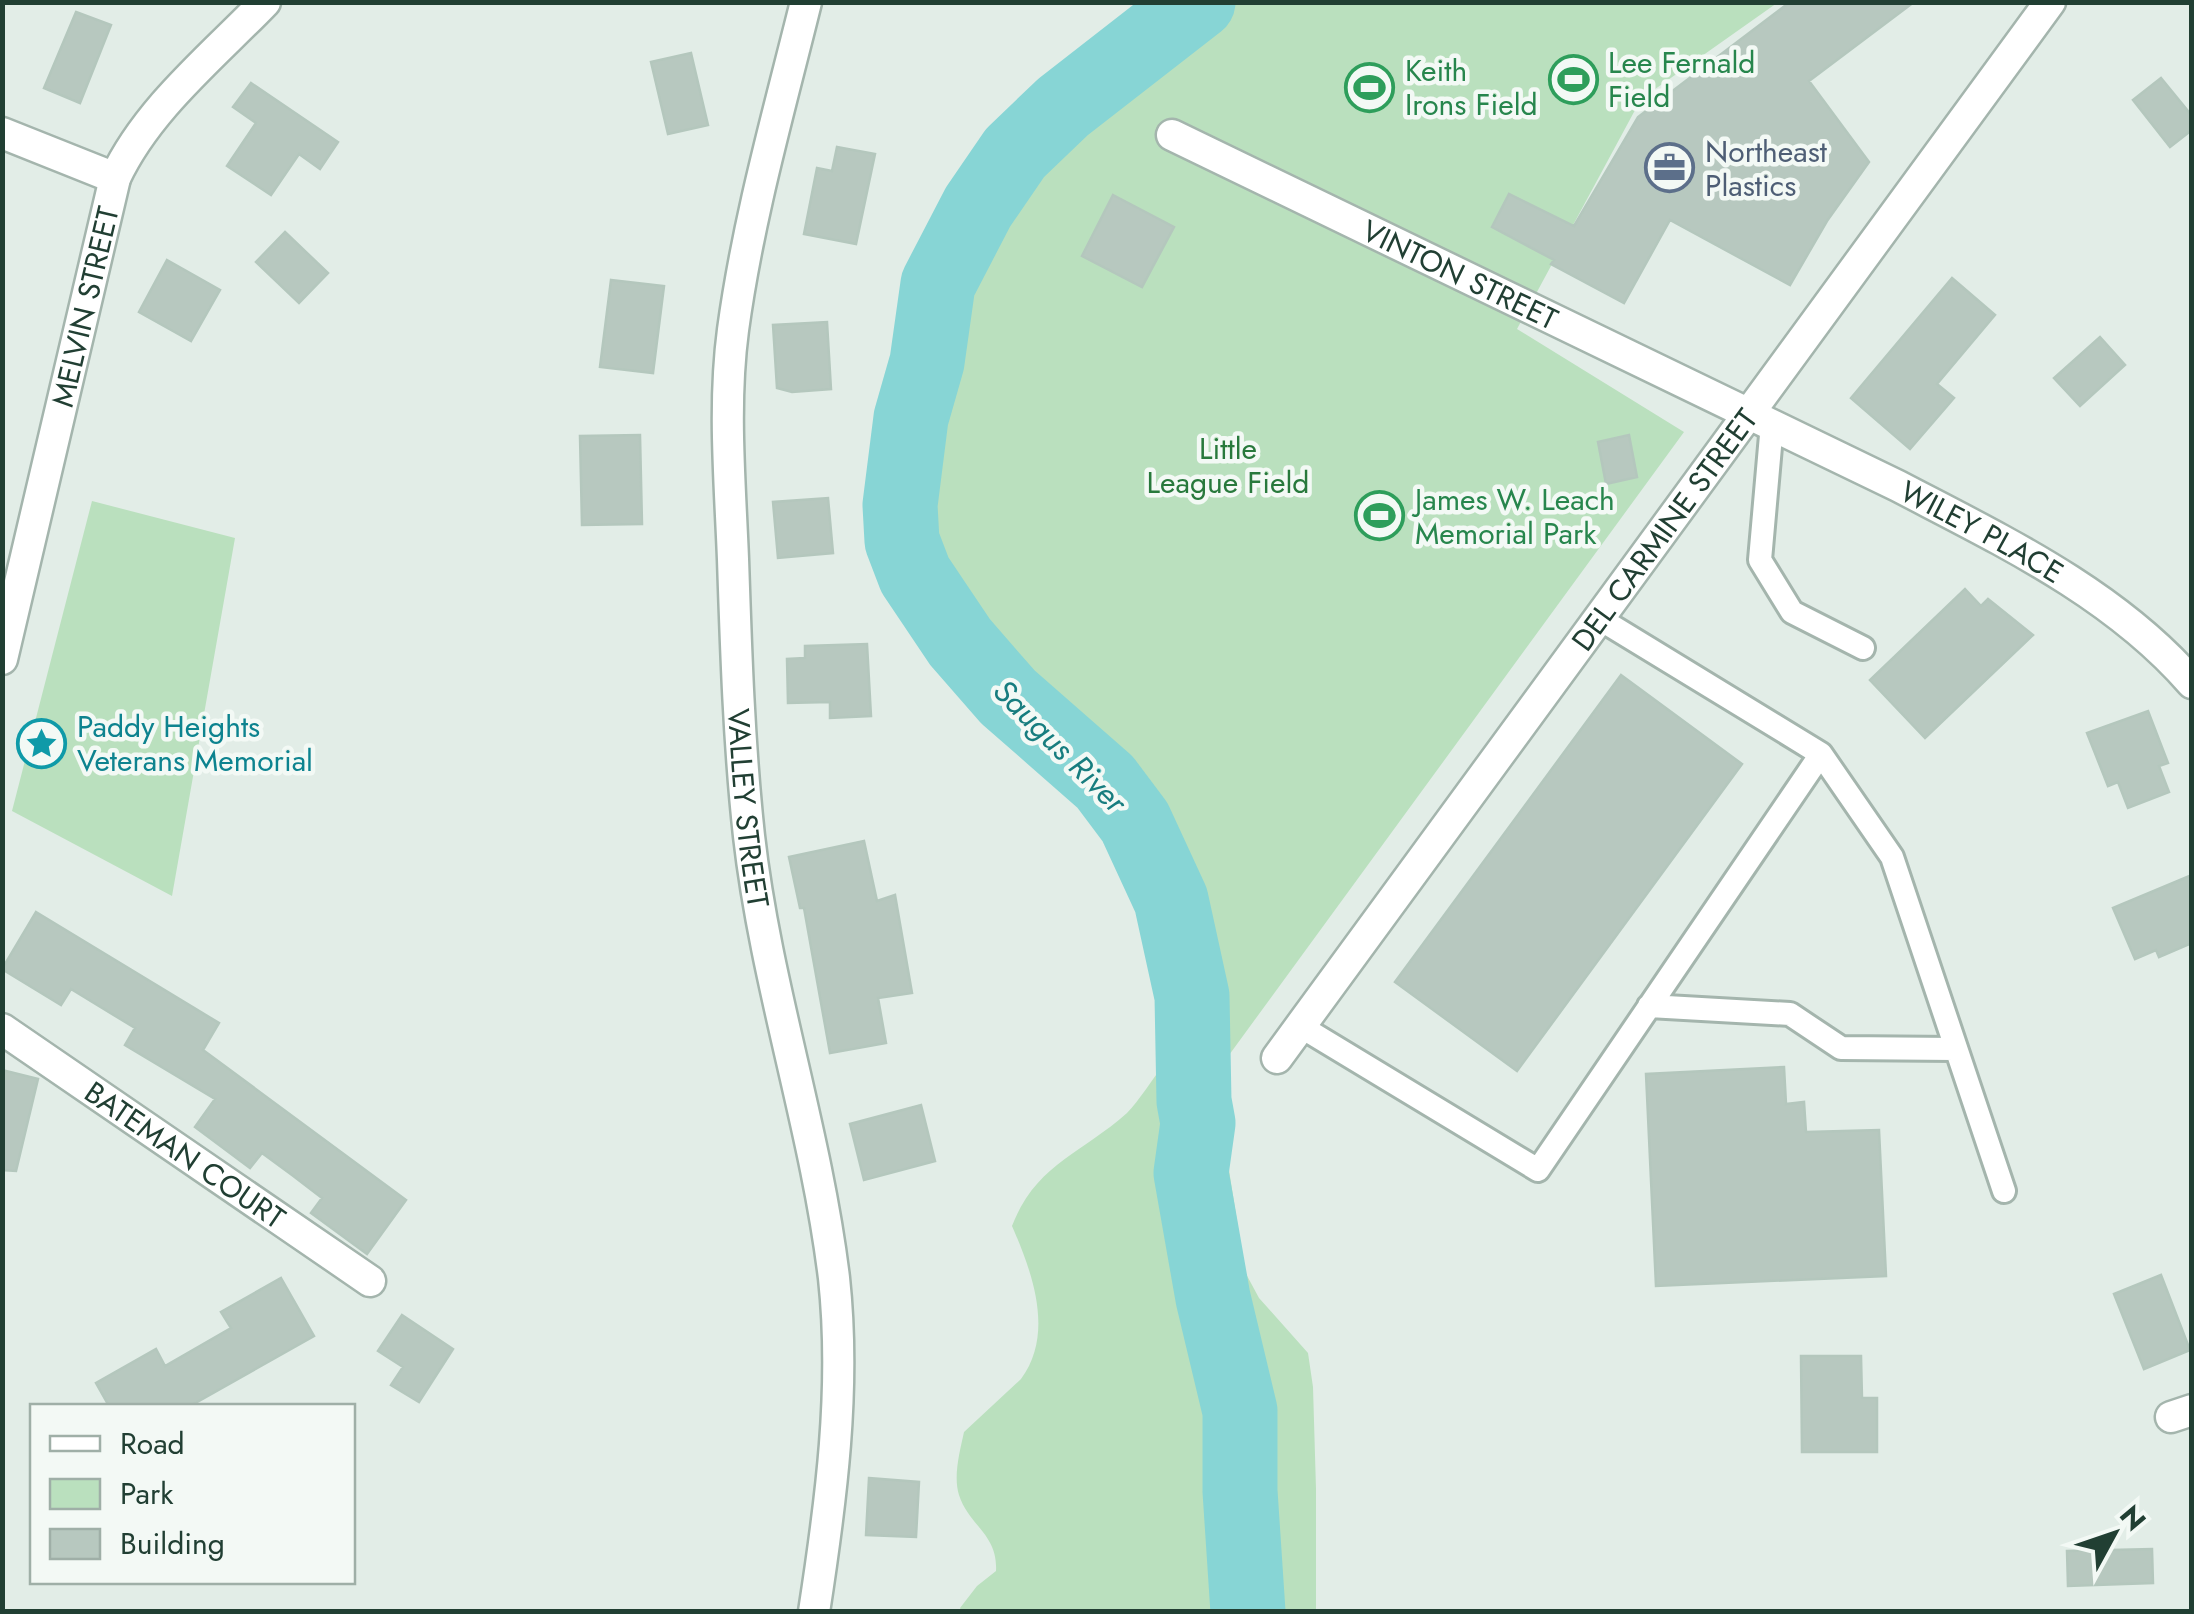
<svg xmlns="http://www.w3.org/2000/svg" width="2194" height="1614" viewBox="0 0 2194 1614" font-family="Jost,sans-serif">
  <rect width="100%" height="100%" fill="#e2ede7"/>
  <path fill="#bae0be" d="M 1198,3 L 1777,3 L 1641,99 L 1517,329 L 1684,432 L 1213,1077 L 1214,1114 L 1229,1170 L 1245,1272 L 1259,1298 L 1308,1353 L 1313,1387 L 1316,1489 L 1316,1611 L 962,1612 L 960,1608 L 977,1586 L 996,1571 C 998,1534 969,1526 959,1495 C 953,1476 960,1451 964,1432 L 1021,1379 C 1055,1333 1032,1272 1012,1226 C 1036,1164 1081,1154 1127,1113 C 1139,1101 1153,1078 1165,1063 L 1179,1063 L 1195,1058 C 1197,966 1167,853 1106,782 C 1078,750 1040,727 1009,697 C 971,660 915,594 903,542 C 892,496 912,416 924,371 C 932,342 929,308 940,281 C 956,240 987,184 1017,151 C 1045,121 1077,98 1110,74 C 1140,51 1169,26 1198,3 Z
    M 92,501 L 235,538 L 172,896 L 12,811 Z"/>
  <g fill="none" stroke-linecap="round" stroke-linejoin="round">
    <path stroke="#87d5d5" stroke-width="75" d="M 1198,2 L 1063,107 L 1015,153 L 978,207 L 938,284 L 927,362 L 911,418 L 900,505 L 902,541 L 915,575 L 960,642 L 1008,697 L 1105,782 L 1135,822 L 1171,900 L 1192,996 L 1194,1101 L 1198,1123 L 1191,1173 L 1213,1298 L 1240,1411 L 1240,1491 L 1248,1612"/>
  </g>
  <path fill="#b7c8bf" stroke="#b4c7bd" stroke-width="2.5" d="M 1790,2 L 1914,2 L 1809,81 L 1869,162 L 1827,221 L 1790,285 L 1670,220 L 1624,303 L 1551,264 L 1554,260 L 1492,227 L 1509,194 L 1574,226 L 1638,117 Z
    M 76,12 L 111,25 L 80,103 L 44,88 Z
    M 691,53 L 708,125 L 668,134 L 651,62 Z
    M 2161,78 L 2192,116 L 2192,130 L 2170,147 L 2133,100 Z
    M 251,83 L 338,142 L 320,169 L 299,154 L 271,195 L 227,166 L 256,123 L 233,107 Z
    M 837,147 L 875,154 L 856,244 L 804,234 L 817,168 L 832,171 Z
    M 1113,195 L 1174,227 L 1142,287 L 1082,256 Z
    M 285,232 L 328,273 L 299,303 L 256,262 Z
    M 167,260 L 220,290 L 191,341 L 139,312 Z
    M 1952,278 L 1995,315 L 1937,384 L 1954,398 L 1910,449 L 1851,398 Z
    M 611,280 L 664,286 L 653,373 L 600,367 Z
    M 827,322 L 831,389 L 792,392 L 777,388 L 773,325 Z
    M 2100,337 L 2125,365 L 2080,406 L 2054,378 Z
    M 640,435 L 642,524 L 582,525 L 580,436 Z
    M 1629,435 L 1637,477 L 1606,484 L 1598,442 Z
    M 828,498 L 833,553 L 778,558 L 773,502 Z
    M 1965,589 L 1981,606 L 1988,599 L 2033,635 L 1925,738 L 1870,680 Z
    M 867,644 L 871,716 L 830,718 L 830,702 L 788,703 L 787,659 L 805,658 L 805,646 Z
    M 1621,675 L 1742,764 L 1517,1071 L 1395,982 Z
    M 2148,711 L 2168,763 L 2159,766 L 2169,792 L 2128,808 L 2118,782 L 2108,786 L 2087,733 Z
    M 864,841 L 877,901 L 895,895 L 912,993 L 878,998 L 886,1043 L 830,1053 L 804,908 L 800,908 L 789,857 Z
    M 2192,875 L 2192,943 L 2159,957 L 2156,950 L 2135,959 L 2113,908 Z
    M 36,912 L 219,1023 L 203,1050 L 406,1200 L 367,1254 L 311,1213 L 322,1198 L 292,1175 L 262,1153 L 250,1168 L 195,1127 L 215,1099 L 125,1045 L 135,1028 L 71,989 L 61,1005 L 2,969 Z
    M 1784,1067 L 1786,1104 L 1804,1102 L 1806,1132 L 1879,1130 L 1886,1276 L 1656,1286 L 1646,1074 Z
    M 2,1070 L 38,1079 L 16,1171 L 2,1170 Z
    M 921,1105 L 935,1161 L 864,1180 L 850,1124 Z
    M 2161,1275 L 2190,1350 L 2144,1369 L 2114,1294 Z
    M 281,1278 L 314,1336 L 190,1406 L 109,1406 L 96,1383 L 156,1349 L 165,1366 L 231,1328 L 221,1312 Z
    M 402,1315 L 453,1349 L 419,1402 L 391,1385 L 403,1367 L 378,1351 Z
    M 1801,1356 L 1861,1356 L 1862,1398 L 1877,1398 L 1877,1452 L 1802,1452 Z
    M 869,1478 L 919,1482 L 916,1537 L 866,1535 Z
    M 2152,1549 L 2153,1583 L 2068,1586 L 2067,1551 Z"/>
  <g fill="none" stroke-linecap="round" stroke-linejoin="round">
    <defs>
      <path id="lane" d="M 1772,424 L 1760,560 L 1792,612 L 1863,648
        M 1600,619 L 1821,754 L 1892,857 L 2004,1191
        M 1649,1006 L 1790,1014 L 1841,1048 L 1955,1049
        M 1300,1026 L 1538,1170 L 1821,754"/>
      <g id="street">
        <path id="s1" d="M 806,2 C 779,111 748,219 733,330 C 723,405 730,483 733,559 C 736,651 739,744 749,836 C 766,986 816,1129 834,1278 C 846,1389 831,1502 814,1612"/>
        <path d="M 2,133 L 115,178"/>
        <path id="s2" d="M 1172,135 L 1898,486 C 2001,540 2114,593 2192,683"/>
        <path id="s3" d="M 2,659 L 115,178 C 147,109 213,56 265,2"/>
        <path id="s4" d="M 2,1029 L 370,1281"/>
        <path id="s5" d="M 1277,1058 L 2050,2"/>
        <path d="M 2171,1417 L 2192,1410"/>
      </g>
    </defs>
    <use href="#lane" stroke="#a4b5ad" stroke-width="28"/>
    <use href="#street" stroke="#a4b5ad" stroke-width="35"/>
    <use href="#lane" stroke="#fff" stroke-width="22"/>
    <use href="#street" stroke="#fff" stroke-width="30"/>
  </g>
  <defs>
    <symbol id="stadium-ring" viewBox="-11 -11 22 22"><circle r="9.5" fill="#f3f9f5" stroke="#2e9e5b" stroke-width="1.5"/><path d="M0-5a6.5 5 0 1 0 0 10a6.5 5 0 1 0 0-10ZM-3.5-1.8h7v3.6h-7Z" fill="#2e9e5b"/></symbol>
    <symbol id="office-ring" viewBox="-11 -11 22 22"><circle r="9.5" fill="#f3f9f5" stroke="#5c6f8a" stroke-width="1.5"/><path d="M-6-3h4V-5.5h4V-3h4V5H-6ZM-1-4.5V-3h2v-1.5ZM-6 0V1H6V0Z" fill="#5c6f8a"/></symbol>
    <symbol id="sight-ring" viewBox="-11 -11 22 22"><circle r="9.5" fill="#f3f9f5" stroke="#0f9aa8" stroke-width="1.5"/><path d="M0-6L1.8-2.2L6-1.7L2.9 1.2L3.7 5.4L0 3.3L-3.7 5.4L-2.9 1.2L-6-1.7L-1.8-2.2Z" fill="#0f9aa8"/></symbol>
  </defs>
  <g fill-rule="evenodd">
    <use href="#stadium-ring" x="1546" y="52" width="55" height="55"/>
    <use href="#stadium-ring" x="1342" y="60" width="55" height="55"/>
    <use href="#office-ring" x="1642" y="140" width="55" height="55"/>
    <use href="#stadium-ring" x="1352" y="488" width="55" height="55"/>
    <use href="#sight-ring" x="14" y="716" width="55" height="55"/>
  </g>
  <g text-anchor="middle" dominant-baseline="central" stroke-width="9" stroke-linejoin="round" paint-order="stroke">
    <g font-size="30" fill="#27864d" stroke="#f3f9f5" text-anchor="start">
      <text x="1608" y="62">Lee Fernald<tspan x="1608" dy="34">Field</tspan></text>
      <text x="1405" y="70">Keith<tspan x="1405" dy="34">Irons Field</tspan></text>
      <text x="1415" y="499">James W. Leach<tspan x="1415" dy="34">Memorial Park</tspan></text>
    </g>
    <g font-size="30" fill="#4e5e75" stroke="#f3f9f5" text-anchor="start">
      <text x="1705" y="151">Northeast<tspan x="1705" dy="34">Plastics</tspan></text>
    </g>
    <g font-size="30" fill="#213f33" stroke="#f3f9f5">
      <text stroke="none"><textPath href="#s2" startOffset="320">VINTON STREET</textPath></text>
      <text stroke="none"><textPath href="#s3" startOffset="362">MELVIN STREET</textPath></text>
      <text stroke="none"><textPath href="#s5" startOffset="655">DEL CARMINE STREET</textPath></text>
      <text stroke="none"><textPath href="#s2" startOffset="902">WILEY PLACE</textPath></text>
      <text stroke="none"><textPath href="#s1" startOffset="815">VALLEY STREET</textPath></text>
      <text stroke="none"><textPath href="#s4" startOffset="222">BATEMAN COURT</textPath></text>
    </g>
    <g font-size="30" fill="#28793c" stroke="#f3f9f5">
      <text x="1228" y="448">Little<tspan x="1228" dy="34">League Field</tspan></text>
    </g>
    <g font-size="30" fill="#0d838f" stroke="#f3f9f5" text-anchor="start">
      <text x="77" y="726">Paddy Heights<tspan x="77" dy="34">Veterans Memorial</tspan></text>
    </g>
    <g font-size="32" font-style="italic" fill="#177d7f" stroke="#f3f9f5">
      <text transform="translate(1060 746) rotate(45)">Saugus River</text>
    </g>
  </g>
  <rect width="2194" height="1614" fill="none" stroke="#213f33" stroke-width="10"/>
  <rect x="30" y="1404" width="325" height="180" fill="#f3f9f5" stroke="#9fafa7" stroke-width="2.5"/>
  <rect x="50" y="1436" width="50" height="15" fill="#ffffff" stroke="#9fafa7" stroke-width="2.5"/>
  <text x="120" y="1454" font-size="30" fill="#213f33">Road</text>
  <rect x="50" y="1479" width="50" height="30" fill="#bae0be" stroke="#9fafa7" stroke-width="2.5"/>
  <text x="120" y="1504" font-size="30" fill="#213f33">Park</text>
  <rect x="50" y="1529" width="50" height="30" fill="#b7c8bf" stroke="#9fafa7" stroke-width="2.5"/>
  <text x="120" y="1554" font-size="30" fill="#213f33">Building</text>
  <g transform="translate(2114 1534) rotate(50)" stroke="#f3f9f5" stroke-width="8" paint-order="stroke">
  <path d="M0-8L18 38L0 25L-18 38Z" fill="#213f33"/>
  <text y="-15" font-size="28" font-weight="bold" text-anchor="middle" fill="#213f33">N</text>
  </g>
</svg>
